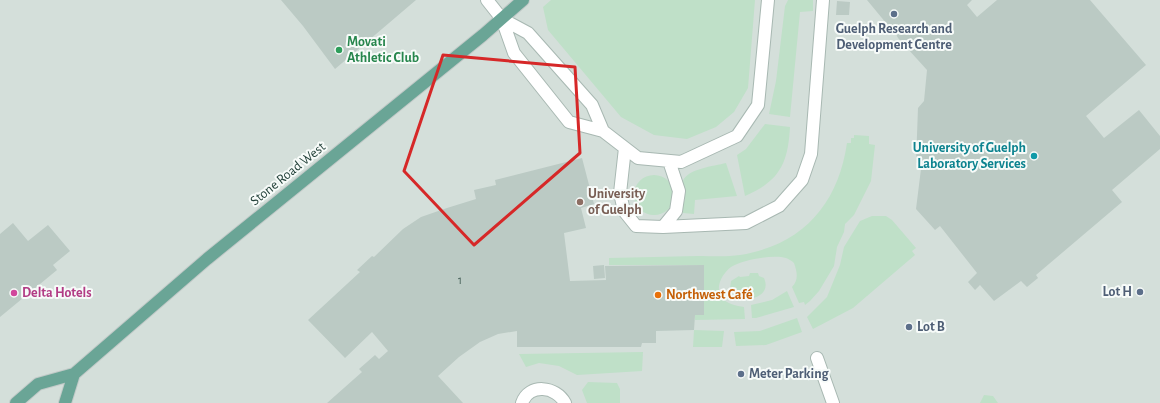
<svg xmlns="http://www.w3.org/2000/svg" width="1160" height="403" viewBox="0 0 1160 403" font-family="'Alegreya Sans',sans-serif">
  <rect width="100%" height="100%" fill="#e6efeb"/>
  <path fill="#d4dfda" d="M 0,0 L 1160,0 L 1160,403 L 0,403 Z"/>
  <path fill="#bfe0c8" d="M 551,0 L 755,0 L 748,88 L 734,112 L 716,127 L 687,139 L 654,135 L 621,117 L 548,30 L 543,7 Z
    M 788,0 L 813,0 L 813,11 L 800,12 L 790,117 L 769,114 L 776,81 L 785,6 Z
    M 765,124 L 790,127 C 788,163 780,181 745,196 L 737,155 L 746,149 Z
    M 854,135 L 869,136 L 869,144 L 875,145 L 871,181 L 854,215 L 845,224 L 844,232 L 837,247 L 834,266 L 819,291 L 810,301 L 805,305 L 804,302 L 799,303 L 792,287 C 799,279 797,272 794,263 C 792,261 789,259 786,258 C 773,254 742,260 731,267 C 723,273 714,287 722,297 C 726,304 737,306 744,307 L 745,319 L 695,320 L 695,315 L 704,314 L 704,265 L 609,265 L 609,258 C 639,257 668,257 698,256 C 711,256 727,257 740,255 C 802,245 838,205 847,143 L 851,143 L 851,138 L 854,138 Z
    M 726,163 L 737,196 L 695,200 L 694,214 L 683,213 L 682,205 L 685,200 L 683,181 C 687,169 714,166 726,163 Z
    M634 195a20 20 0 1 1 40 0a20 20 0 1 1-40 0Z
    M 872,216 L 886,216 L 892,220 L 916,248 L 912,251 L 915,255 L 853,308 L 813,329 L 807,317 L 827,297 L 840,265 L 844,247 L 860,221 Z
    M 750,273 L 758,273 L 759,276 L 764,278 C 772,296 749,303 736,296 C 733,294 731,291 730,288 L 731,281 L 739,276 L 740,277 L 749,276 Z
    M 787,291 L 794,307 L 756,318 L 752,318 L 751,305 L 772,300 Z
    M 797,318 L 802,332 L 766,345 L 736,346 L 734,332 L 760,331 Z
    M 694,330 L 724,331 L 722,347 L 693,347 Z
    M 643,352 L 642,371 L 577,375 L 559,366 L 539,363 L 526,367 L 519,354 Z
    M 588,382 L 617,383 L 620,389 L 620,403 L 587,403 L 582,390 Z
    M 984,395 L 993,396 L 998,403 L 980,403 Z"/>
  <path fill="#bbcac4" d="M 281,0 L 416,0 L 335,69 L 303,26 Z
    M 867,0 L 972,0 L 967,5 L 977,17 L 997,0 L 1090,0 L 1146,65 L 1086,116 L 1104,138 L 1139,110 L 1160,136 L 1160,149 L 1112,190 L 1122,202 L 1036,275 L 1038,278 L 1027,287 L 1021,281 L 994,301 L 980,285 L 975,290 L 968,282 L 977,273 L 940,226 L 935,230 L 916,209 L 921,169 L 916,162 L 918,108 L 924,101 L 927,70 L 898,38 L 893,28 L 891,29 Z
    M 837,1 L 850,2 L 849,15 L 836,15 Z
    M 582,158 L 594,204 L 581,208 L 586,228 L 564,233 L 570,281 L 606,280 L 605,266 L 704,265 L 704,315 L 695,315 L 694,330 L 656,331 L 656,343 L 642,343 L 641,347 L 517,347 L 517,331 L 498,334 L 480,342 L 459,357 L 438,376 L 463,403 L 327,403 L 362,372 L 359,369 L 375,355 L 379,359 L 388,351 L 372,332 L 345,358 L 308,320 L 360,272 L 357,270 L 372,256 L 374,257 L 403,229 L 421,217 L 447,208 L 476,199 L 474,190 L 496,185 L 495,180 Z
    M 13,223 L 28,241 L 48,225 L 70,251 L 53,265 L 57,270 L 0,317 L 0,234 Z
    M 604,265 L 605,278 L 594,279 L 593,266 Z"/>
  <g fill="none" stroke-linecap="round" stroke-linejoin="round">
    <defs>
      <path id="minor" d="M 487,0 L 502,19 L 514,53 L 569,122 L 603,131 L 638,158 L 681,162 L 737,136 L 758,105 L 768,0
        M 502,19 L 528,33 L 592,105 L 603,131
        M 625,148 L 620,193 L 624,211 L 636,226 L 663,227 L 676,211 L 679,191 L 669,161
        M 663,227 L 746,223 L 779,206 L 802,180 L 811,154 L 823,0
        M 817,358 L 833,403
        M 522,403 C 529,383 556,386 565,403"/>
      <path id="major" d="M 16,403 L 38,384 L 74,374 L 207,259 L 483,35 L 523,0
        M 65,403 L 74,374"/>
    </defs>
    <use href="#minor" stroke="#a8b8b2" stroke-width="14"/>
    <use href="#major" stroke="#c2cac8" stroke-width="14"/>
    <use href="#minor" stroke="#fff" stroke-width="12"/>
    <use href="#major" stroke="#6aa596" stroke-width="12"/>
  </g>
  <path fill="none" stroke="#d62828" stroke-width="3" stroke-linejoin="round" d="M 443,55 L 575,67 L 580,153 L 474,245 L 404,171 Z"/>
  <g fill="#5c6f8a" stroke="#f7fbf9" stroke-width="1.5">
    <circle cx="894" cy="14" r="4"/>
    <circle cx="1140" cy="292" r="4"/>
    <circle cx="909" cy="327" r="4"/>
    <circle cx="741" cy="374" r="4"/>
  </g>
  <circle fill="#2e9e5b" stroke="#f7fbf9" stroke-width="1.5" cx="339" cy="50" r="4"/>
  <circle fill="#0f9aa8" stroke="#f7fbf9" stroke-width="1.5" cx="1034" cy="156" r="4"/>
  <circle fill="#8d6e63" stroke="#f7fbf9" stroke-width="1.5" cx="580" cy="202" r="4"/>
  <circle fill="#d1479c" stroke="#f7fbf9" stroke-width="1.5" cx="14" cy="293" r="4"/>
  <circle fill="#e8710a" stroke="#f7fbf9" stroke-width="1.5" cx="658" cy="295" r="4"/>
  <g text-anchor="middle" dominant-baseline="central" stroke-width="4" stroke-linejoin="round" paint-order="stroke">
    <g font-size="12" fill="#4a645c">
      <text x="460" y="280">1</text>
    </g>
    <g font-size="14" font-weight="bold" fill="#4e5e75" stroke="#f7fbf9" text-anchor="start">
      <text x="894" y="29" text-anchor="middle">Guelph Research and<tspan x="894" dy="16">Development Centre</tspan></text>
      <text x="1132" y="292" text-anchor="end">Lot H</text>
      <text x="917" y="327">Lot B</text>
      <text x="749" y="374">Meter Parking</text>
    </g>
    <g font-size="14" font-weight="bold" fill="#27864d" stroke="#f7fbf9" text-anchor="start">
      <text x="347" y="42">Movati<tspan x="347" dy="16">Athletic Club</tspan></text>
    </g>
    <g font-size="14" font-weight="bold" fill="#0d838f" stroke="#f7fbf9" text-anchor="end">
      <text x="1026" y="148">University of Guelph<tspan x="1026" dy="16">Laboratory Services</tspan></text>
    </g>
    <g font-size="14" fill="#24423a" stroke="#f7fbf9">
      <text transform="translate(288 174) rotate(-39)">Stone Road West</text>
    </g>
    <g font-size="14" font-weight="bold" fill="#785e54" stroke="#f7fbf9" text-anchor="start">
      <text x="588" y="194">University<tspan x="588" dy="16">of Guelph</tspan></text>
    </g>
    <g font-size="14" font-weight="bold" fill="#b23c85" stroke="#f7fbf9" text-anchor="start">
      <text x="22" y="293">Delta Hotels</text>
    </g>
    <g font-size="14" font-weight="bold" fill="#c56008" stroke="#f7fbf9" text-anchor="start">
      <text x="666" y="295">Northwest Café</text>
    </g>
  </g>
</svg>
